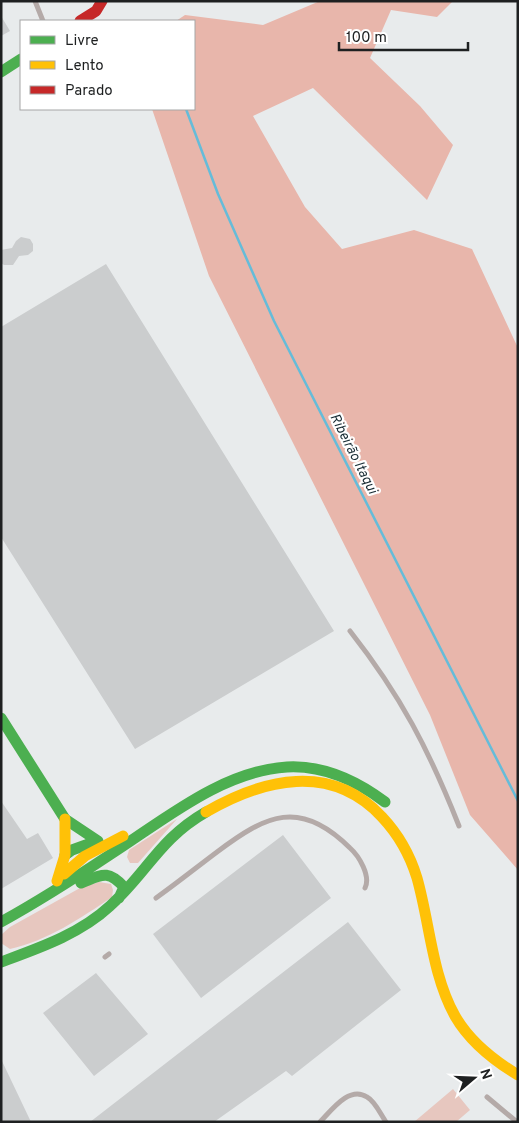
<svg xmlns="http://www.w3.org/2000/svg" width="519" height="1123" viewBox="0 0 519 1123" font-family="Overpass,sans-serif">
  <rect width="100%" height="100%" fill="#e8ebec"/>
  <path fill="#e7c7bf" d="M 177,819 L 138,863 L 130,863 L 127,857 L 129,850 Z
    M 99,882 L 111,884 L 113,890 L 112,897 C 81,918 47,941 10,949 L 1,943 L 1,935 L 10,927 L 80,888 Z
    M 453,1089 L 470,1110 L 456,1122 L 414,1122 Z"/>
  <path fill="#e8b6ab" d="M 320,1 L 453,1 L 437,17 L 391,10 L 370,58 L 420,106 L 453,145 L 427,200 L 313,88 L 253,116 L 305,207 L 342,249 L 414,230 L 472,249 L 518,348 L 518,870 L 470,815 L 430,715 L 209,276 L 152,109 L 194,109 L 194,21 L 176,21 L 185,15 L 263,25 Z"/>
  <g fill="none" stroke-linecap="round" stroke-linejoin="round">
    <path stroke="#65bcd9" stroke-width="2.5" d="M 186,109 L 218,194 L 274,321 L 518,801"/>
  </g>
  <path fill="#cbcdce" d="M 1,16 L 10,31 L 1,36 Z
    M 21,237 L 30,239 L 33,244 L 33,251 L 28,255 L 19,256 L 13,265 L 4,265 L 1,263 L 1,250 L 12,248 L 16,241 Z
    M 106,264 L 334,631 L 135,749 L 1,537 L 1,327 Z
    M 1,801 L 27,839 L 38,833 L 53,858 L 1,889 Z
    M 283,835 L 331,898 L 201,998 L 153,934 Z
    M 348,922 L 401,990 L 292,1076 L 286,1071 L 214,1122 L 90,1122 Z
    M 96,973 L 148,1034 L 94,1076 L 43,1013 Z
    M 1,1059 L 31,1122 L 1,1122 Z"/>
  <g fill="none" stroke-linecap="round" stroke-linejoin="round">
    <path stroke="#b4aaa8" stroke-width="5" d="M 35,1 L 43,21
      M 350,631 C 401,696 429,750 459,826
      M 156,898 C 177,883 197,867 217,852 C 266,815 300,798 350,848 C 359,856 371,876 365,888
      M 105,957 L 109,954
      M 487,1097 L 517,1122
      M 320,1122 C 331,1111 349,1085 367,1097 C 375,1101 381,1115 386,1122"/>
    <path stroke="#4caf50" stroke-width="11" d="M 1,72 L 21,59
      M 1,718 L 65,819 L 98,841
      M 65,855 L 72,850 L 97,841
      M 81,883 C 102,875 107,869 124,887 L 119,898
      M 1,922 C 39,901 75,878 111,854 C 164,820 222,771 287,767 C 323,765 357,781 385,802
      M 1,962 C 39,948 80,934 110,906 C 147,873 159,839 206,812"/>
    <path stroke="#ffc107" stroke-width="11" d="M 206,812 C 263,779 331,762 382,817 C 398,834 410,855 417,878 C 430,924 432,975 455,1016 C 470,1042 493,1060 518,1075
      M 64,874 L 85,856 L 123,836
      M 57,881 L 65,855 L 65,819"/>
    <path stroke="#c62828" stroke-width="11" d="M 80,21 L 96,11 L 102,1"/>
  </g>
  <g text-anchor="middle" dominant-baseline="central" stroke-width="4.5" stroke-linejoin="round" paint-order="stroke">
    <g font-size="14" font-style="italic" fill="#192d35" stroke="#fff">
      <text transform="translate(353 454) rotate(63)">Ribeirão Itaqui</text>
    </g>
  </g>
  <rect width="519" height="1123" fill="none" stroke="#1e2021" stroke-width="5"/>
  <rect x="20" y="20" width="175" height="90" fill="#ffffff" stroke="#a5a6a6"/>
  <rect x="30" y="36" width="25" height="8" fill="#4caf50" stroke="#a5a6a6"/>
  <text x="65" y="45" font-size="15" fill="#1e2021">Livre</text>
  <rect x="30" y="61" width="25" height="8" fill="#ffc107" stroke="#a5a6a6"/>
  <text x="65" y="70" font-size="15" fill="#1e2021">Lento</text>
  <rect x="30" y="86" width="25" height="8" fill="#c62828" stroke="#a5a6a6"/>
  <text x="65" y="95" font-size="15" fill="#1e2021">Parado</text>
  <g transform="translate(474 1078) rotate(71)" stroke="#ffffff" stroke-width="4" paint-order="stroke">
  <path d="M0-4L9 19L0 12L-9 19Z" fill="#1e2021"/>
  <text y="-8" font-size="14" font-weight="bold" text-anchor="middle" fill="#1e2021">N</text>
  </g>
  <path d="M339 42v8h129v-8" fill="none" stroke="#1e2021" stroke-width="2.5"/>
  <text x="346" y="42" font-size="15" fill="#1e2021" stroke="#ffffff" stroke-width="4" paint-order="stroke">100 m</text>
</svg>
